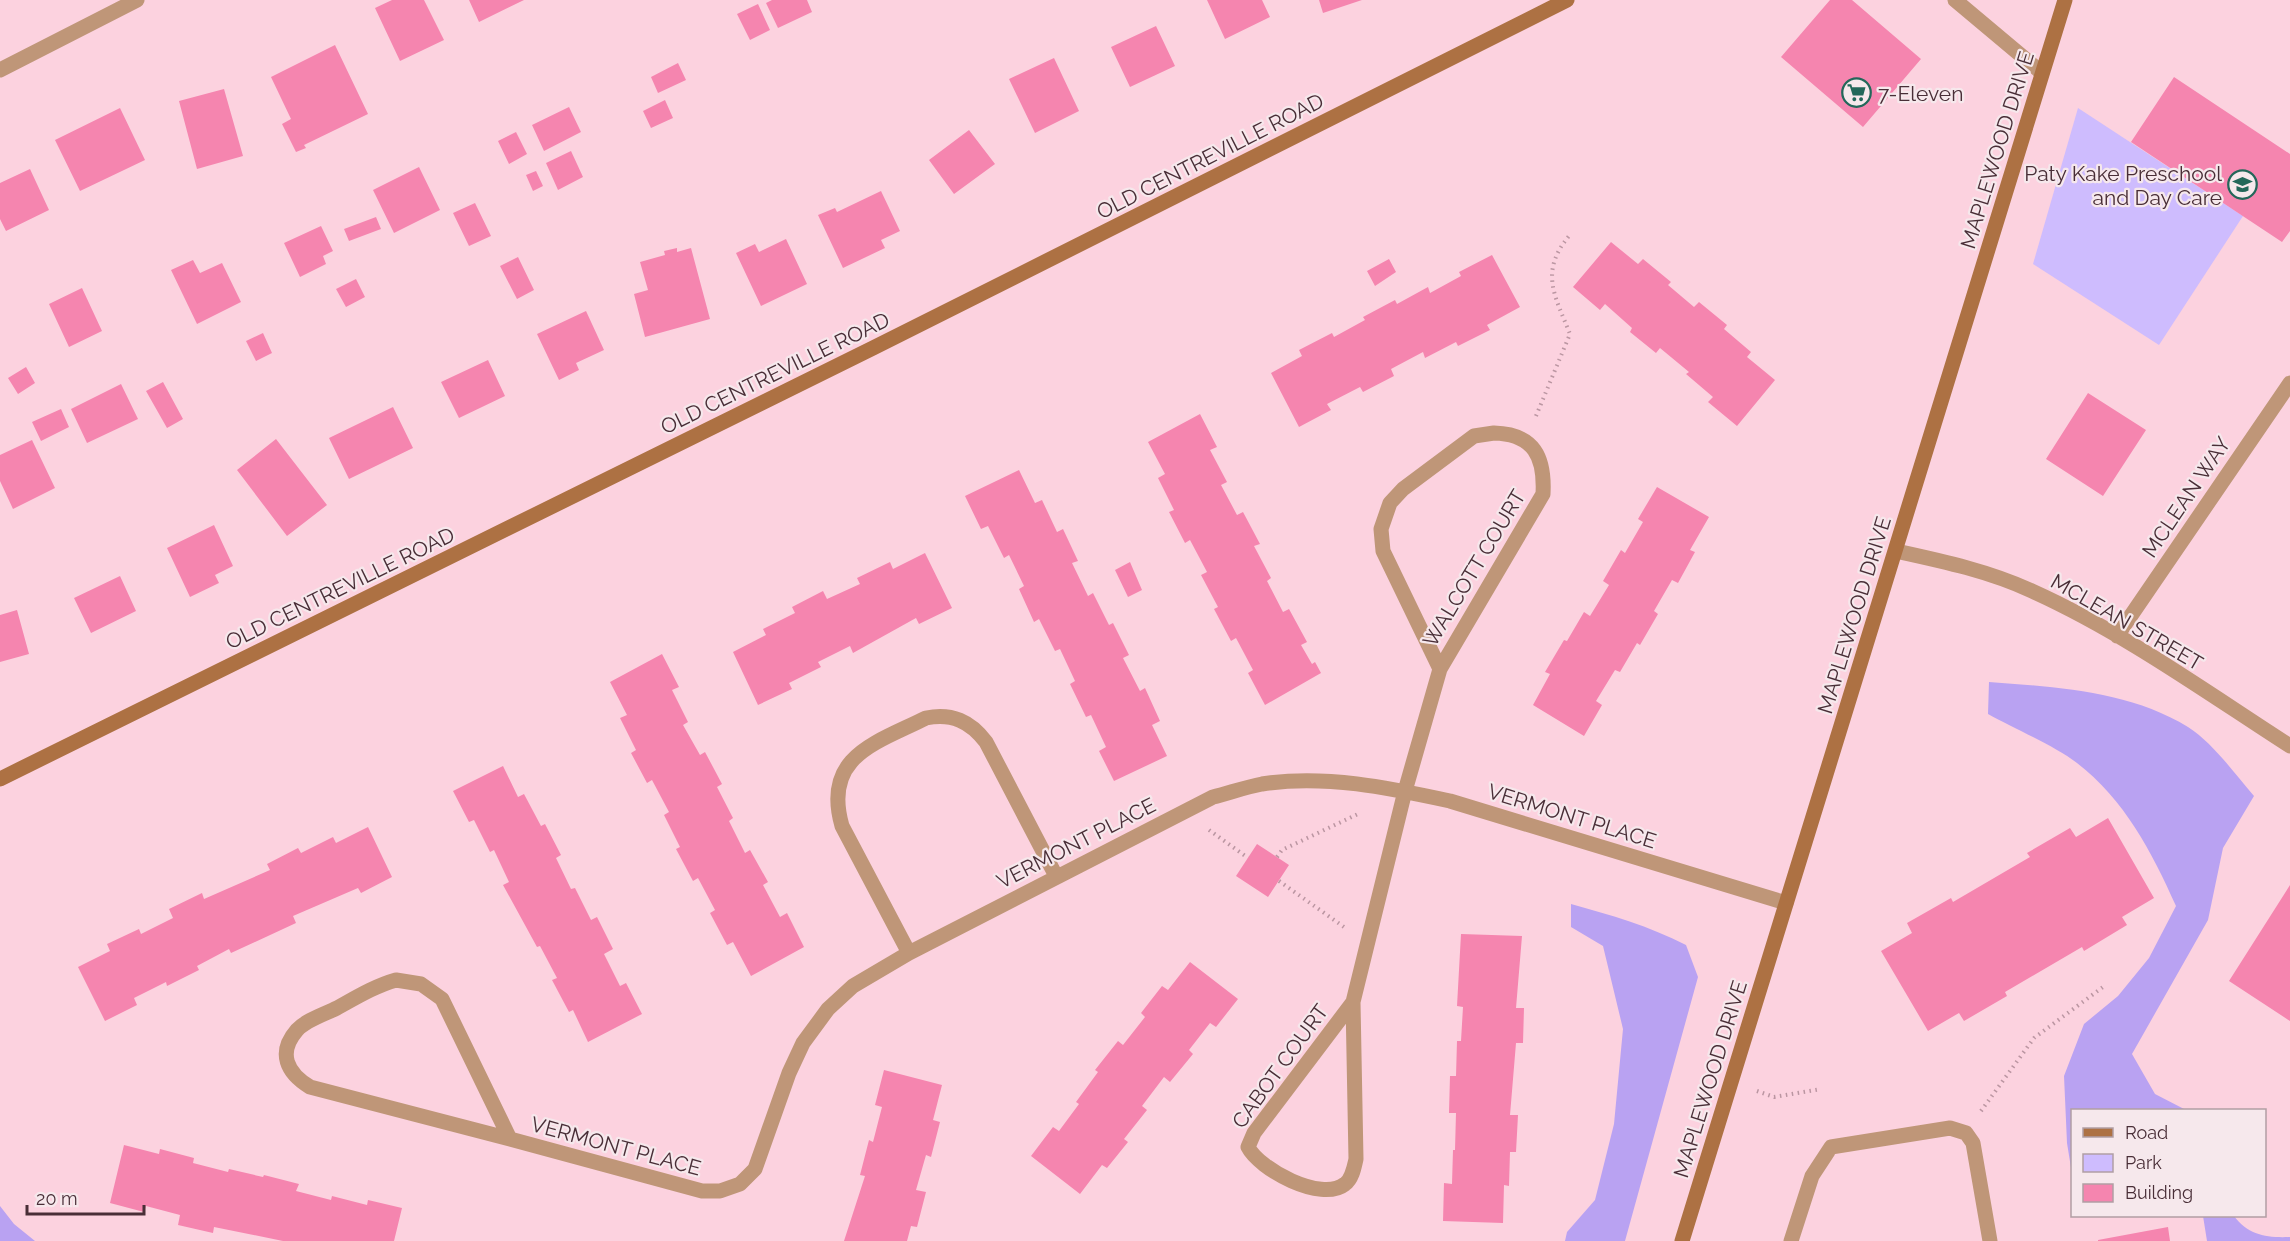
<svg xmlns="http://www.w3.org/2000/svg" width="2290" height="1241" viewBox="0 0 2290 1241" font-family="Raleway,sans-serif">
  <rect width="100%" height="100%" fill="#fcd2df"/>
  <path fill="#cebcfe" d="M 2078,108 L 2243,216 L 2159,345 L 2033,264 Z"/>
  <path fill="#b9a2f2" d="M 1989,682 C 2056,687 2129,691 2188,727 C 2214,744 2234,773 2254,796 L 2223,848 L 2208,920 L 2132,1054 L 2155,1094 L 2186,1110 L 2072,1110 L 2072,1174 L 2067,1143 L 2064,1076 L 2084,1024 L 2118,996 L 2149,958 L 2176,906 C 2152,852 2124,799 2077,763 C 2055,746 2013,728 1988,714 Z
    M 1571,904 C 1611,915 1649,926 1686,945 L 1698,977 L 1625,1241 L 1565,1241 L 1567,1232 L 1595,1200 L 1614,1124 L 1623,1029 L 1603,946 L 1571,927 Z
    M 0,1206 L 14,1224 L 35,1241 L 0,1241 Z
    M 2203,1216 L 2234,1216 C 2248,1235 2267,1238 2290,1237 L 2290,1241 L 2207,1241 Z"/>
  <path fill="#f585af" d="M 392,0 L 424,0 L 444,40 L 400,61 L 375,8 Z
    M 469,0 L 524,0 L 479,22 Z
    M 772,0 L 807,0 L 812,12 L 778,28 L 766,3 Z
    M 1207,0 L 1262,0 L 1270,17 L 1225,39 Z
    M 1319,0 L 1362,0 L 1323,13 Z
    M 1830,0 L 1852,0 L 1921,59 L 1863,127 L 1781,57 Z
    M 758,4 L 770,30 L 750,40 L 737,14 Z
    M 1156,26 L 1175,66 L 1130,87 L 1111,47 Z
    M 335,45 L 368,114 L 304,145 L 306,148 L 296,152 L 282,124 L 291,119 L 271,77 Z
    M 1054,58 L 1079,111 L 1035,133 L 1009,79 Z
    M 678,63 L 686,80 L 658,93 L 651,77 Z
    M 2174,77 L 2290,154 L 2290,231 L 2282,242 L 2131,142 Z
    M 224,89 L 243,156 L 197,169 L 179,101 Z
    M 665,100 L 673,118 L 651,128 L 643,111 Z
    M 569,107 L 581,132 L 544,151 L 532,125 Z
    M 120,108 L 145,160 L 80,191 L 55,140 Z
    M 969,130 L 995,164 L 954,194 L 929,160 Z
    M 516,132 L 527,154 L 509,164 L 498,141 Z
    M 571,151 L 583,177 L 558,190 L 546,163 Z
    M 419,167 L 440,210 L 394,233 L 373,190 Z
    M 30,169 L 49,210 L 6,231 L 0,219 L 0,183 Z
    M 536,171 L 543,186 L 533,191 L 526,175 Z
    M 881,191 L 900,231 L 881,240 L 885,248 L 843,268 L 818,215 L 835,208 L 837,212 Z
    M 475,203 L 491,236 L 469,246 L 453,213 Z
    M 376,217 L 381,229 L 349,241 L 344,229 Z
    M 321,226 L 333,251 L 323,256 L 326,264 L 300,277 L 284,243 Z
    M 786,239 L 807,284 L 761,306 L 736,253 L 755,244 L 759,252 Z
    M 1611,242 L 1638,264 L 1643,259 L 1671,282 L 1668,285 L 1694,307 L 1699,302 L 1727,325 L 1724,329 L 1751,352 L 1747,357 L 1775,380 L 1737,426 L 1708,402 L 1713,397 L 1686,374 L 1689,372 L 1660,348 L 1656,353 L 1630,332 L 1632,328 L 1605,304 L 1600,310 L 1573,287 Z
    M 677,248 L 677,252 L 691,248 L 710,319 L 645,337 L 634,294 L 648,290 L 640,262 L 665,255 L 664,251 Z
    M 1492,255 L 1520,307 L 1487,325 L 1490,330 L 1458,346 L 1456,342 L 1425,358 L 1423,352 L 1391,369 L 1394,376 L 1363,392 L 1360,387 L 1327,404 L 1331,410 L 1299,427 L 1271,373 L 1302,356 L 1299,350 L 1332,333 L 1334,337 L 1365,320 L 1363,317 L 1395,300 L 1397,304 L 1428,287 L 1430,293 L 1461,276 L 1459,272 Z
    M 518,257 L 534,290 L 517,299 L 500,266 Z
    M 1389,259 L 1396,272 L 1375,286 L 1367,271 Z
    M 193,260 L 200,273 L 222,263 L 241,302 L 197,324 L 171,270 Z
    M 356,279 L 365,297 L 346,307 L 336,289 Z
    M 82,288 L 102,331 L 69,347 L 49,304 Z
    M 586,311 L 604,350 L 576,363 L 579,370 L 559,380 L 537,334 Z
    M 263,333 L 272,353 L 256,361 L 246,341 Z
    M 488,360 L 505,396 L 459,418 L 441,382 Z
    M 26,367 L 35,383 L 18,394 L 8,378 Z
    M 163,382 L 183,419 L 167,428 L 146,391 Z
    M 121,384 L 138,419 L 87,443 L 71,409 Z
    M 2088,393 L 2146,430 L 2103,496 L 2046,459 Z
    M 393,407 L 413,448 L 349,479 L 329,438 Z
    M 61,409 L 69,427 L 41,441 L 32,422 Z
    M 1200,414 L 1217,447 L 1210,450 L 1227,482 L 1221,485 L 1237,515 L 1243,512 L 1260,544 L 1254,546 L 1271,578 L 1267,581 L 1283,612 L 1289,609 L 1307,642 L 1301,645 L 1312,664 L 1315,662 L 1321,673 L 1265,705 L 1248,673 L 1253,670 L 1236,638 L 1231,641 L 1214,609 L 1218,607 L 1201,575 L 1207,572 L 1190,540 L 1185,543 L 1169,512 L 1174,510 L 1158,478 L 1165,474 L 1148,442 Z
    M 276,439 L 327,505 L 287,536 L 237,470 Z
    M 32,440 L 55,488 L 13,509 L 0,481 L 0,455 Z
    M 1019,470 L 1035,503 L 1042,500 L 1057,532 L 1063,529 L 1078,561 L 1072,563 L 1088,596 L 1093,593 L 1109,625 L 1113,623 L 1129,655 L 1123,658 L 1140,691 L 1145,688 L 1160,721 L 1152,725 L 1167,756 L 1114,781 L 1099,751 L 1106,747 L 1091,715 L 1086,717 L 1070,684 L 1075,681 L 1060,649 L 1055,651 L 1039,619 L 1034,622 L 1019,589 L 1024,586 L 1009,555 L 1004,558 L 988,526 L 981,529 L 965,496 Z
    M 1657,487 L 1709,517 L 1690,550 L 1695,552 L 1678,583 L 1672,580 L 1654,611 L 1658,614 L 1640,645 L 1637,643 L 1620,672 L 1615,670 L 1596,701 L 1602,705 L 1584,736 L 1533,705 L 1550,674 L 1545,672 L 1564,640 L 1567,641 L 1584,612 L 1590,616 L 1609,585 L 1603,581 L 1621,550 L 1625,553 L 1643,522 L 1638,519 Z
    M 214,525 L 233,566 L 215,575 L 219,583 L 190,597 L 167,548 Z
    M 925,553 L 952,608 L 919,624 L 916,618 L 853,653 L 850,646 L 818,662 L 821,667 L 789,683 L 792,689 L 758,705 L 733,652 L 766,635 L 763,629 L 795,613 L 792,607 L 823,591 L 827,599 L 860,584 L 857,578 L 890,562 L 893,569 Z
    M 1130,562 L 1142,590 L 1128,597 L 1115,570 Z
    M 120,576 L 136,611 L 91,633 L 74,598 Z
    M 17,610 L 29,654 L 0,662 L 0,615 Z
    M 662,654 L 679,687 L 672,690 L 688,722 L 683,725 L 700,755 L 705,752 L 722,784 L 717,787 L 733,818 L 729,821 L 745,853 L 750,850 L 768,882 L 763,885 L 780,917 L 787,913 L 804,947 L 751,976 L 733,942 L 727,945 L 710,913 L 715,910 L 698,878 L 693,881 L 676,849 L 680,847 L 664,815 L 669,812 L 652,780 L 647,783 L 631,753 L 636,750 L 620,718 L 627,715 L 610,682 Z
    M 503,766 L 518,797 L 524,794 L 541,826 L 545,824 L 561,855 L 556,858 L 571,889 L 575,888 L 591,920 L 597,917 L 613,949 L 604,954 L 620,986 L 626,983 L 642,1014 L 588,1042 L 573,1010 L 569,1012 L 552,980 L 557,978 L 540,946 L 537,947 L 503,885 L 509,882 L 494,850 L 490,852 L 474,820 L 469,822 L 453,791 Z
    M 2108,818 L 2154,898 L 2122,917 L 2127,925 L 2084,951 L 2082,947 L 2005,992 L 2007,996 L 1964,1021 L 1959,1013 L 1928,1031 L 1881,951 L 1912,933 L 1907,923 L 1951,898 L 1953,902 L 2030,857 L 2027,853 L 2070,828 L 2076,837 Z
    M 368,827 L 392,877 L 361,893 L 358,888 L 293,916 L 296,923 L 231,953 L 229,949 L 197,966 L 199,970 L 167,986 L 166,982 L 134,998 L 137,1005 L 105,1021 L 78,967 L 110,951 L 107,944 L 139,929 L 141,934 L 173,918 L 169,909 L 202,893 L 204,899 L 270,870 L 267,864 L 298,848 L 301,853 L 333,837 L 336,843 Z
    M 1257,844 L 1289,865 L 1268,897 L 1236,876 Z
    M 2290,885 L 2290,1021 L 2229,981 Z
    M 1461,934 L 1522,936 L 1516,1008 L 1524,1008 L 1523,1043 L 1516,1043 L 1510,1115 L 1518,1115 L 1516,1152 L 1510,1152 L 1509,1186 L 1504,1185 L 1503,1223 L 1443,1221 L 1444,1183 L 1452,1184 L 1453,1150 L 1455,1150 L 1456,1113 L 1449,1113 L 1450,1076 L 1456,1076 L 1457,1041 L 1461,1041 L 1463,1007 L 1457,1006 Z
    M 1190,962 L 1238,999 L 1216,1027 L 1210,1023 L 1189,1050 L 1193,1054 L 1170,1082 L 1164,1077 L 1142,1106 L 1147,1110 L 1124,1139 L 1128,1142 L 1107,1168 L 1102,1165 L 1080,1194 L 1031,1156 L 1053,1127 L 1059,1131 L 1079,1104 L 1076,1102 L 1098,1072 L 1095,1070 L 1118,1041 L 1123,1045 L 1145,1017 L 1141,1013 L 1162,986 L 1168,990 Z
    M 884,1070 L 942,1085 L 933,1120 L 940,1122 L 931,1157 L 926,1155 L 916,1190 L 926,1192 L 917,1227 L 911,1226 L 907,1241 L 844,1241 L 865,1176 L 860,1175 L 869,1140 L 873,1142 L 882,1107 L 875,1105 Z
    M 124,1145 L 159,1154 L 160,1149 L 194,1158 L 193,1163 L 228,1172 L 229,1169 L 263,1177 L 264,1175 L 299,1184 L 296,1191 L 331,1200 L 332,1196 L 367,1205 L 368,1200 L 402,1208 L 394,1241 L 283,1241 L 214,1227 L 213,1233 L 178,1225 L 180,1215 L 146,1206 L 144,1212 L 110,1203 Z
    M 2168,1227 L 2170,1241 L 2098,1241 L 2098,1240 Z"/>
  <g fill="none" stroke-linecap="round" stroke-linejoin="round">
    <path stroke="#bb96a2" stroke-width="4" stroke-dasharray="1.5 4.5" stroke-linecap="butt" d="M 1536,416 L 1570,334 C 1555,296 1539,272 1569,236
      M 1209,830 L 1248,858
      M 1277,857 L 1282,850 L 1360,813
      M 1279,881 L 1344,927
      M 1757,1091 L 1774,1097 L 1821,1089
      M 1981,1111 L 2034,1038 L 2103,987"/>
    <path stroke="#bf9678" stroke-width="15" d="M 1955,0 L 2042,73"/>
    <path stroke="#bf9678" stroke-width="15" d="M 0,70 L 137,0
      M 1494,433 C 1534,434 1545,457 1543,494 L 1440,669 L 1383,551 L 1381,529 L 1390,503 L 1403,489 L 1474,436 Z
      M 1896,551 C 1942,561 1989,571 2032,591 C 2123,632 2206,692 2290,746
      M 2117,636 L 2290,383
      M 909,953 L 842,826 C 822,756 876,743 926,718 C 952,713 970,721 986,742 L 1056,876
      M 396,980 L 421,984 L 442,999 L 510,1139 L 310,1087 C 287,1073 277,1053 297,1030 C 306,1020 325,1014 337,1008 C 357,997 375,986 396,980 Z
      M 1353,1002 L 1254,1133 L 1248,1147 C 1259,1169 1321,1203 1345,1184 C 1352,1179 1354,1168 1356,1159 L 1353,1002 L 1405,791 L 1440,669
      M 510,1139 L 702,1191 L 720,1191 L 740,1184 L 755,1169 L 789,1073 L 803,1043 L 828,1009 L 853,986 L 909,953 L 1213,797 C 1229,793 1246,787 1262,784 C 1324,774 1390,788 1450,801 L 1786,903
      M 1791,1241 L 1812,1176 L 1831,1147 L 1950,1128 L 1966,1133 L 1973,1143 L 1990,1241"/>
    <path stroke="#ad7143" stroke-width="15" d="M 0,779 L 873,348 L 1567,0
      M 1682,1241 L 2065,0"/>
  </g>
  <defs>
    <symbol id="supermarket-ring" viewBox="-11 -11 22 22"><circle r="9.5" fill="#f6e8ec" stroke="#23675a" stroke-width="1.5"/><path d="M-6-5.5h2.5l.6 2H6L4.5 2H-2.5L-4.4-4H-6ZM-1.5 3.2a1.3 1.3 0 1 0 .1 0ZM3 3.2a1.3 1.3 0 1 0 .1 0Z" fill="#23675a"/></symbol>
    <symbol id="school-ring" viewBox="-11 -11 22 22"><circle r="9.5" fill="#f6e8ec" stroke="#23675a" stroke-width="1.5"/><path d="M0-5L7-2L0 1L-7-2ZM-4 1L0 2.5L4 1V4Q0 6-4 4Z" fill="#23675a"/></symbol>
  </defs>
  <g fill-rule="evenodd">
    <use href="#supermarket-ring" x="1840" y="76" width="33" height="33"/>
    <use href="#school-ring" x="2226" y="168" width="33" height="33"/>
  </g>
  <g text-anchor="middle" dominant-baseline="central" stroke-width="4.5" stroke-linejoin="round" paint-order="stroke">
    <g font-size="21" fill="#492e37" stroke="#f6e8ec" text-anchor="start">
      <text x="1878" y="93">7-Eleven</text>
      <text x="2222" y="173" text-anchor="end">Paty Kake Preschool<tspan x="2222" dy="24">and Day Care</tspan></text>
    </g>
    <g font-size="21" fill="#492e37" stroke="#f6e8ec">
      <text transform="translate(1997 150) rotate(-73)">MAPLEWOOD DRIVE</text>
      <text transform="translate(1210 156) rotate(-27)">OLD CENTREVILLE ROAD</text>
      <text transform="translate(775 373) rotate(-26)">OLD CENTREVILLE ROAD</text>
      <text transform="translate(2186 497) rotate(-56)">MCLEAN WAY</text>
      <text transform="translate(1474 568) rotate(-59)">WALCOTT COURT</text>
      <text transform="translate(340 588) rotate(-26)">OLD CENTREVILLE ROAD</text>
      <text transform="translate(1854 615) rotate(-73)">MAPLEWOOD DRIVE</text>
      <text transform="translate(2127 622) rotate(30)">MCLEAN STREET</text>
      <text transform="translate(1572 816) rotate(17)">VERMONT PLACE</text>
      <text transform="translate(1076 843) rotate(-27)">VERMONT PLACE</text>
      <text transform="translate(1280 1066) rotate(-54)">CABOT COURT</text>
      <text transform="translate(1710 1079) rotate(-73)">MAPLEWOOD DRIVE</text>
      <text transform="translate(616 1146) rotate(15)">VERMONT PLACE</text>
    </g>
  </g>
  <rect x="2071" y="1109" width="195" height="108" fill="#f6e8ec" stroke="#b19ea4" stroke-width="1.5"/>
  <rect x="2083" y="1128" width="30" height="9" fill="#ad7143" stroke="#b19ea4" stroke-width="1.5"/>
  <text x="2125" y="1139" font-size="18" fill="#492e37">Road</text>
  <rect x="2083" y="1154" width="30" height="18" fill="#cebcfe" stroke="#b19ea4" stroke-width="1.5"/>
  <text x="2125" y="1169" font-size="18" fill="#492e37">Park</text>
  <rect x="2083" y="1184" width="30" height="18" fill="#f585af" stroke="#b19ea4" stroke-width="1.5"/>
  <text x="2125" y="1199" font-size="18" fill="#492e37">Building</text>
  <path d="M27 1205v9h117v-9" fill="none" stroke="#492e37" stroke-width="3"/>
  <text x="36" y="1205" font-size="18" fill="#492e37" stroke="#f6e8ec" stroke-width="4.5" paint-order="stroke">20 m</text>
</svg>
